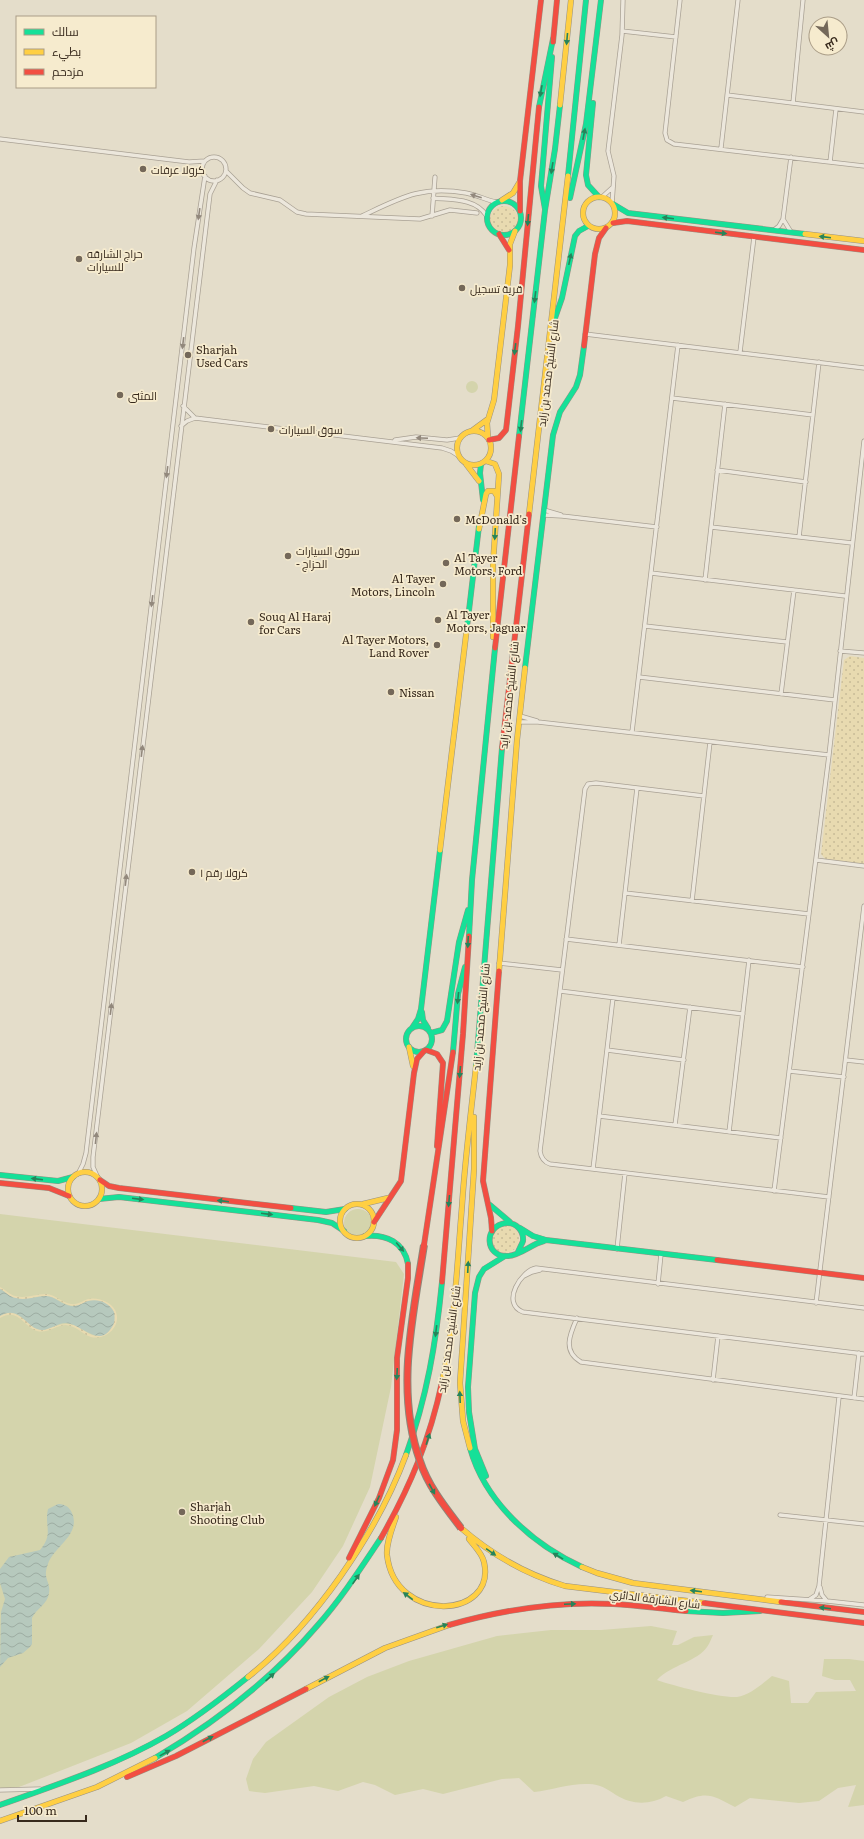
<svg xmlns="http://www.w3.org/2000/svg" width="864" height="1839" viewBox="0 0 864 1839" font-family="Literata,Cairo,serif">
  <defs>
    <pattern id="sand-dots" width="8" height="8" patternUnits="userSpaceOnUse"><rect width="8" height="8" fill="#e8dab0"/><path d="M2 2h.1M6 6h.1" fill="none" stroke="#c8bb97" stroke-width="1.8" stroke-linecap="round"/></pattern>
    <pattern id="water-waves" width="16" height="10" patternUnits="userSpaceOnUse"><rect width="16" height="10" fill="#b6c9bd"/><path d="M0 5q4-4 8 0t8 0" fill="none" stroke="#9dada2"/></pattern>
  </defs>
  <rect width="100%" height="100%" fill="#e4ddca"/>
  <path fill="#d4d4ac" d="M466 387a6 6 0 1 1 12 0a6 6 0 1 1-12 0Z
    M344 1223a14 14 0 1 1 28 0a14 14 0 1 1-28 0Z
    M 0,1214 L 396,1262 L 404,1274 L 391,1387 L 370,1487 L 343,1546 L 312,1592 L 259,1649 L 187,1711 L 131,1743 L 14,1789 L 0,1788 Z
    M 651,1626 L 677,1631 L 672,1645 L 678,1645 L 694,1637 L 713,1635 C 711,1639 710,1643 707,1647 C 698,1661 671,1665 657,1680 C 674,1686 720,1698 737,1697 C 750,1695 762,1684 772,1676 L 789,1681 L 791,1703 L 808,1703 L 816,1692 L 856,1691 L 850,1680 L 835,1680 L 822,1676 L 824,1659 L 849,1659 L 864,1661 L 864,1805 L 848,1807 L 856,1785 L 838,1788 L 819,1801 L 799,1803 L 750,1798 L 735,1807 C 712,1795 707,1791 683,1802 L 666,1796 C 650,1805 632,1805 616,1795 C 607,1789 600,1784 589,1784 C 571,1783 552,1790 534,1792 L 519,1778 L 502,1779 L 443,1794 L 423,1789 L 395,1795 L 375,1785 L 363,1782 L 338,1791 L 314,1786 L 265,1793 L 249,1791 L 246,1779 L 253,1759 L 266,1742 L 329,1697 L 367,1677 L 409,1661 L 497,1636 L 551,1630 L 601,1630 Z"/>
  <path fill="url(#sand-dots)" d="M490 220a14 14 0 1 1 28 0a14 14 0 1 1-28 0Z
    M 850,656 L 864,658 L 864,864 L 826,860 L 821,854 L 844,660 Z
    M491 1239a14 14 0 1 1 28 0a14 14 0 1 1-28 0Z
    M 0,1287 C 6,1290 10,1295 15,1296 C 26,1299 35,1294 46,1294 C 55,1294 62,1303 71,1304 C 78,1305 82,1301 88,1299 C 97,1297 110,1301 115,1310 C 123,1325 106,1341 91,1337 C 82,1334 77,1326 66,1325 C 56,1325 48,1334 37,1331 C 24,1327 18,1307 0,1318 L 0,1316 C 14,1307 22,1319 32,1325 C 35,1327 40,1329 44,1330 C 56,1326 68,1320 80,1328 C 86,1332 90,1335 97,1336 L 88,1301 C 67,1313 65,1299 47,1296 C 37,1295 27,1301 16,1299 C 10,1297 6,1292 0,1289 Z"/>
  <path fill="url(#water-waves)" d="M 0,1289 C 6,1292 9,1297 16,1298 C 26,1301 36,1296 46,1296 C 55,1296 62,1305 71,1306 C 78,1307 82,1303 88,1301 C 98,1298 110,1303 114,1312 C 115,1317 115,1323 112,1327 C 99,1349 82,1324 66,1323 C 56,1323 47,1333 37,1329 C 26,1325 18,1305 0,1316 Z
    M 58,1504 C 64,1504 68,1506 71,1511 C 83,1534 54,1546 48,1564 C 42,1579 51,1581 49,1593 C 48,1604 36,1609 32,1618 L 32,1644 L 30,1647 L 23,1653 L 8,1658 L 0,1667 L 1,1612 L 5,1599 L 0,1583 L 0,1569 L 9,1557 L 40,1550 C 54,1533 44,1527 48,1509 Z"/>
  <g fill="none" stroke-linecap="round" stroke-linejoin="round">
    <defs>
      <path id="street" d="M 680,0 L 665,133 L 667,140 L 674,144 L 864,166
        M 622,31 L 676,37
        M 727,95 L 864,112
        M 793,103 L 803,0
        M 0,139 L 189,162 L 205,161
        M 721,148 L 738,0
        M202 169a12 12 0 1 1 24 0a12 12 0 1 1-24 0Z
        M 830,162 L 836,109
        M 226,171 L 243,188 L 250,193 L 280,200 L 297,212 L 306,214 L 420,219 L 450,210 L 477,213
        M 602,197 L 613,187
        M 433,198 C 452,200 475,198 486,215
        M 612,203 L 614,176 L 608,151 L 622,35 L 623,0
        M 362,216 C 400,198 422,185 466,193 C 477,195 486,200 496,202
        M 432,216 L 435,177
        M 783,219 L 791,232
        M 774,230 L 779,226 L 783,219 L 791,157
        M 585,334 L 864,368
        M 740,352 L 754,237
        M 672,398 L 813,415
        M 183,406 L 195,418
        M 181,426 L 187,421 L 195,418 L 442,448 L 451,451 L 459,456
        M 395,440 L 416,437 L 447,440 L 460,438
        M 717,470 L 806,482
        M 544,510 L 561,515
        M 544,515 L 562,516 L 657,527
        M 711,527 L 852,543
        M 799,537 L 819,362
        M 651,573 L 845,596
        M 705,580 L 725,404
        M 645,626 L 787,642
        M 840,651 L 864,653
        M 639,677 L 835,700
        M 781,694 L 794,590
        M 520,716 L 537,721
        M 519,722 L 538,722 L 829,755
        M 632,732 L 678,345
        M 704,796 L 596,783 L 588,784 L 585,789 L 540,1151 C 541,1158 544,1162 550,1164 L 829,1197
        M 816,860 L 864,866
        M 625,893 L 809,914
        M 692,901 L 710,742
        M 566,939 L 803,967
        M 619,945 L 637,788
        M 499,963 L 562,970
        M 560,991 L 743,1014
        M 607,1050 L 684,1060
        M 846,1060 L 864,1062
        M 789,1071 L 844,1077
        M 599,1116 L 781,1138
        M 675,1125 L 690,1007
        M 729,1132 L 749,960
        M 593,1169 L 613,998
        M 78,1174 L 83,1164 L 86,1153 L 194,248 L 205,176
        M 97,1176 L 93,1167 L 93,1157 L 210,194 L 217,180
        M 774,1191 L 829,755 L 864,441
        M 617,1249 L 625,1173
        M 524,1276 L 532,1272 L 540,1270
        M 658,1284 L 661,1254
        M 816,1303 L 864,906
        M 864,1308 L 536,1268 C 522,1270 500,1303 523,1312 L 864,1354
        M 577,1318 C 570,1334 562,1351 581,1362 L 864,1399
        M 713,1380 L 718,1336
        M 854,1398 L 859,1353
        M 780,1515 L 864,1524
        M 820,1587 L 822,1595 L 827,1601
        M 767,1597 L 827,1601 L 864,1605
        M 810,1599 L 816,1595 L 819,1586 L 839,1397
        M 0,1790 L 40,1789"/>
      <path id="fast" d="M 593,103 L 586,175 L 588,185 L 599,197
        M 539,107 L 553,39
        M 568,176 L 586,0
        M 570,198 L 586,124 L 601,0
        M487 218a17 17 0 1 1 34 0a17 17 0 1 1-34 0Z
        M 613,204 L 628,213 L 805,234
        M 545,209 L 541,186 L 552,57
        M 555,318 L 562,298 L 575,236 L 579,231 L 588,226
        M 519,436 L 545,210 L 555,149 L 560,105
        M 481,464 L 480,473 L 483,500
        M 467,627 L 479,526
        M 525,668 L 553,435 L 560,412 L 576,387 L 580,375 L 584,346
        M 469,936 L 472,880 L 495,648
        M 422,1012 L 423,1020 L 428,1028
        M406 1039a13 13 0 1 1 26 0a13 13 0 1 1-26 0Z
        M 412,1028 L 418,1019 L 421,1009 L 440,850
        M 431,1033 L 442,1030 L 447,1021 L 459,942 L 468,910
        M 453,1052 L 458,994 L 465,967
        M 476,1066 L 502,748
        M 0,1175 L 58,1181 L 73,1177
        M 99,1199 L 119,1197 L 318,1220 L 332,1223 L 344,1231
        M 490,1205 L 510,1222
        M 291,1208 L 326,1212 L 345,1209
        M 520,1228 L 533,1236 L 546,1240 L 717,1260
        M 365,1236 C 386,1234 404,1242 408,1264
        M 518,1252 C 519,1249 522,1244 523,1241 C 524,1231 516,1222 506,1223 C 483,1226 485,1257 507,1256 C 520,1256 531,1244 544,1241
        M 470,1448 C 485,1502 532,1544 582,1567
        M 406,1455 C 427,1397 436,1343 442,1282
        M 486,1476 L 475,1449 L 469,1412 L 468,1387 L 475,1293 L 479,1277 L 484,1269 L 505,1256
        M 686,1611 L 723,1613 L 760,1611
        M 155,1758 C 216,1722 271,1680 317,1626 C 341,1599 361,1568 381,1538
        M 0,1805 C 56,1785 114,1766 166,1736 C 195,1719 222,1698 248,1677"/>
      <path id="slow" d="M 560,105 L 571,0
        M583 213a16 16 0 1 1 32 0a16 16 0 1 1-32 0Z
        M 502,200 L 513,193 L 519,183
        M 805,234 L 864,241
        M 473,430 L 488,419
        M457 448a17 17 0 1 1 34 0a17 17 0 1 1-34 0Z
        M 488,438 L 487,423 L 494,400 L 510,265 L 510,244 L 515,231
        M 486,461 L 495,464 L 499,474 L 493,564 L 493,637
        M 466,464 L 479,481
        M 529,514 L 568,176
        M 479,529 L 486,494 L 488,491 L 494,491 L 497,496
        M 440,850 L 467,627
        M 499,971 L 517,740 L 525,668
        M 409,1047 L 413,1066
        M68 1189a17 17 0 1 1 34 0a17 17 0 1 1-34 0Z
        M340 1221a17 17 0 1 1 34 0a17 17 0 1 1-34 0Z
        M 363,1204 L 388,1198
        M 442,1382 C 455,1324 457,1265 462,1206 C 465,1159 471,1113 476,1066
        M 470,1448 L 463,1421 L 460,1383 L 474,1169 L 474,1117
        M 396,1517 C 392,1529 386,1543 387,1555 C 395,1625 497,1619 484,1562 C 482,1553 474,1546 469,1539
        M 461,1528 C 492,1555 525,1574 565,1586 L 704,1603
        M 582,1567 L 597,1573 L 633,1583 L 781,1602
        M 248,1677 C 314,1625 377,1533 406,1455
        M 306,1689 L 385,1648 L 449,1625
        M 0,1821 L 97,1787 L 155,1758"/>
      <path id="jam" d="M 553,42 L 557,0
        M 520,211 L 520,181 L 541,0
        M 613,223 L 627,221 L 864,250
        M 499,234 L 509,250
        M 584,346 L 595,254 L 599,238 L 606,228
        M 489,440 L 499,438 L 506,430 L 518,326 L 539,107
        M 495,648 L 519,436
        M 502,748 L 529,514
        M 426,1050 L 437,1054 L 443,1063 L 437,1146
        M 100,1180 L 109,1186 L 119,1188 L 291,1208
        M 0,1183 L 49,1188 L 69,1196
        M 374,1222 L 401,1181 L 414,1073 L 417,1059 L 424,1051
        M 492,1231 L 491,1218 L 483,1181 L 499,971
        M 424,1245 L 453,1052
        M 717,1260 L 864,1278
        M 442,1282 L 463,1034 L 469,936
        M 381,1538 C 410,1487 430,1439 442,1382
        M 349,1558 L 379,1498 L 393,1460 L 397,1430 L 397,1358 L 408,1278 L 408,1264
        M 781,1602 L 864,1612
        M 704,1603 L 864,1623
        M 449,1625 C 502,1610 558,1601 613,1604 C 637,1605 661,1609 686,1611
        M 127,1777 L 176,1756 L 306,1689"/>
    </defs>
    <use href="#street" stroke="#a9a194" stroke-width="5"/>
    <use href="#fast" stroke="#989183" stroke-width="6"/>
    <use href="#slow" stroke="#989183" stroke-width="6"/>
    <use href="#jam" stroke="#989183" stroke-width="6"/>
    <use href="#street" stroke="#ece7dc" stroke-width="3.5"/>
    <use href="#fast" stroke="#16e098" stroke-width="5"/>
    <use href="#slow" stroke="#ffcf43" stroke-width="5"/>
    <use href="#jam" stroke="#f24e42" stroke-width="5"/>
    <defs>
      <path id="jam-bridge" d="M 424,1245 C 413,1316 395,1391 420,1461 C 428,1486 445,1507 461,1528"/>
    </defs>
    <use href="#jam-bridge" stroke="#8e877a" stroke-width="8" stroke-linecap="butt"/>
    <use href="#jam-bridge" stroke="#f24e42" stroke-width="6"/>
  </g>
  <defs><path id="oneway-solid" d="M-6-.8H1V-3.2L6.5 0L1 3.2V.8H-6Z"/></defs>
  <g fill="#26845a">
    <use href="#oneway-solid" transform="translate(567 39) rotate(95)"/>
    <use href="#oneway-solid" transform="translate(541 91) rotate(100)"/>
    <use href="#oneway-solid" transform="translate(584 134) rotate(-79)"/>
    <use href="#oneway-solid" transform="translate(552 168) rotate(99)"/>
    <use href="#oneway-solid" transform="translate(668 218) rotate(-173)"/>
    <use href="#oneway-solid" transform="translate(528 220) rotate(95)"/>
    <use href="#oneway-solid" transform="translate(721 233) rotate(7)"/>
    <use href="#oneway-solid" transform="translate(825 237) rotate(-173)"/>
    <use href="#oneway-solid" transform="translate(570 259) rotate(-78)"/>
    <use href="#oneway-solid" transform="translate(535 297) rotate(97)"/>
    <use href="#oneway-solid" transform="translate(515 349) rotate(97)"/>
    <use href="#oneway-solid" transform="translate(521 426) rotate(97)"/>
    <use href="#oneway-solid" transform="translate(495 534) rotate(93)"/>
    <use href="#oneway-solid" transform="translate(468 942) rotate(93)"/>
    <use href="#oneway-solid" transform="translate(458 998) rotate(96)"/>
    <use href="#oneway-solid" transform="translate(460 1072) rotate(95)"/>
    <use href="#oneway-solid" transform="translate(37 1179) rotate(-173)"/>
    <use href="#oneway-solid" transform="translate(138 1199) rotate(7)"/>
    <use href="#oneway-solid" transform="translate(223 1201) rotate(-173)"/>
    <use href="#oneway-solid" transform="translate(449 1201) rotate(95)"/>
    <use href="#oneway-solid" transform="translate(267 1214) rotate(7)"/>
    <use href="#oneway-solid" transform="translate(400 1247) rotate(50)"/>
    <use href="#oneway-solid" transform="translate(468 1267) rotate(-87)"/>
    <use href="#oneway-solid" transform="translate(436 1331) rotate(97)"/>
    <use href="#oneway-solid" transform="translate(397 1374) rotate(93)"/>
    <use href="#oneway-solid" transform="translate(460 1397) rotate(-92)"/>
    <use href="#oneway-solid" transform="translate(428 1439) rotate(-72)"/>
    <use href="#oneway-solid" transform="translate(432 1489) rotate(61)"/>
    <use href="#oneway-solid" transform="translate(377 1501) rotate(114)"/>
    <use href="#oneway-solid" transform="translate(491 1552) rotate(35)"/>
    <use href="#oneway-solid" transform="translate(558 1556) rotate(-149)"/>
    <use href="#oneway-solid" transform="translate(356 1579) rotate(-55)"/>
    <use href="#oneway-solid" transform="translate(696 1591) rotate(-173)"/>
    <use href="#oneway-solid" transform="translate(408 1596) rotate(-143)"/>
    <use href="#oneway-solid" transform="translate(570 1604) rotate(-2)"/>
    <use href="#oneway-solid" transform="translate(825 1608) rotate(-173)"/>
    <use href="#oneway-solid" transform="translate(442 1626) rotate(-17)"/>
    <use href="#oneway-solid" transform="translate(270 1677) rotate(-42)"/>
    <use href="#oneway-solid" transform="translate(324 1679) rotate(-28)"/>
    <use href="#oneway-solid" transform="translate(208 1739) rotate(-28)"/>
    <use href="#oneway-solid" transform="translate(165 1753) rotate(-29)"/>
  </g>
  <g fill="#92887c">
    <use href="#oneway-solid" transform="translate(476 196) rotate(-162)"/>
    <use href="#oneway-solid" transform="translate(199 214) rotate(98)"/>
    <use href="#oneway-solid" transform="translate(183 343) rotate(97)"/>
    <use href="#oneway-solid" transform="translate(422 438) rotate(-178)"/>
    <use href="#oneway-solid" transform="translate(167 472) rotate(97)"/>
    <use href="#oneway-solid" transform="translate(152 601) rotate(97)"/>
    <use href="#oneway-solid" transform="translate(142 751) rotate(-83)"/>
    <use href="#oneway-solid" transform="translate(126 880) rotate(-83)"/>
    <use href="#oneway-solid" transform="translate(111 1009) rotate(-83)"/>
    <use href="#oneway-solid" transform="translate(96 1138) rotate(-84)"/>
  </g>
  <g fill="#746859" stroke="#f6ebce" stroke-width="1.5">
    <circle cx="143" cy="169" r="4"/>
    <circle cx="79" cy="259" r="4"/>
    <circle cx="462" cy="288" r="4"/>
    <circle cx="188" cy="355" r="4"/>
    <circle cx="120" cy="395" r="4"/>
    <circle cx="271" cy="429" r="4"/>
    <circle cx="457" cy="519" r="4"/>
    <circle cx="288" cy="556" r="4"/>
    <circle cx="446" cy="563" r="4"/>
    <circle cx="443" cy="584" r="4"/>
    <circle cx="438" cy="620" r="4"/>
    <circle cx="251" cy="622" r="4"/>
    <circle cx="437" cy="645" r="4"/>
    <circle cx="391" cy="692" r="4"/>
    <circle cx="192" cy="872" r="4"/>
    <circle cx="182" cy="1512" r="4"/>
  </g>
  <g text-anchor="middle" dominant-baseline="central" stroke-width="3.5" stroke-linejoin="round" paint-order="stroke">
    <g font-size="11" fill="#37291c" stroke="#f6ebce" text-anchor="start">
      <text x="151" y="169">كرولا عرفات</text>
      <text x="87" y="253">حراج الشارقه<tspan x="87" dy="13">للسيارات</tspan></text>
      <text x="470" y="288">قرية تسجيل</text>
      <text x="196" y="349">Sharjah<tspan x="196" dy="13">Used Cars</tspan></text>
      <text x="128" y="395">المثنى</text>
      <text x="279" y="429">سوق السيارات</text>
      <text x="465" y="519">McDonald's</text>
      <text x="296" y="550">سوق السيارات<tspan x="296" dy="13">- الحزاج</tspan></text>
      <text x="454" y="557">Al Tayer<tspan x="454" dy="13">Motors, Ford</tspan></text>
      <text x="435" y="578" text-anchor="end">Al Tayer<tspan x="435" dy="13">Motors, Lincoln</tspan></text>
      <text x="446" y="614">Al Tayer<tspan x="446" dy="13">Motors, Jaguar</tspan></text>
      <text x="259" y="616">Souq Al Haraj<tspan x="259" dy="13">for Cars</tspan></text>
      <text x="429" y="639" text-anchor="end">Al Tayer Motors,<tspan x="429" dy="13">Land Rover</tspan></text>
      <text x="399" y="692">Nissan</text>
      <text x="200" y="872">كرولا رقم ١</text>
      <text x="190" y="1506">Sharjah<tspan x="190" dy="13">Shooting Club</tspan></text>
    </g>
    <g font-size="11" fill="#37291c" stroke="#f6ebce">
      <text transform="translate(547 373) rotate(-83)">شارع الشيخ محمد بن زايد</text>
      <text transform="translate(508 695) rotate(-84)">شارع الشيخ محمد بن زايد</text>
      <text transform="translate(480 1017) rotate(-85)">شارع الشيخ محمد بن زايد</text>
      <text transform="translate(448 1339) rotate(-82)">شارع الشيخ محمد بن زايد</text>
      <text transform="translate(655 1598) rotate(7)">شارع الشارقة الدائري</text>
    </g>
  </g>
  <rect x="16" y="16" width="140" height="72" fill="#f6ebce" stroke="#aa9d87"/>
  <rect x="24" y="29" width="20" height="6" fill="#16e098" stroke="#aa9d87"/>
  <text x="52" y="36" font-size="12" fill="#37291c">سالك</text>
  <rect x="24" y="49" width="20" height="6" fill="#ffcf43" stroke="#aa9d87"/>
  <text x="52" y="56" font-size="12" fill="#37291c">بطيء</text>
  <rect x="24" y="69" width="20" height="6" fill="#f24e42" stroke="#aa9d87"/>
  <text x="52" y="76" font-size="12" fill="#37291c">مزدحم</text>
  <g transform="translate(828 36) rotate(153)"><circle r="19" fill="#f6ebce" stroke="#aa9d87"/>
  <path d="M0-3L7 15L0 10L-7 15Z" fill="#746859"/>
  <text y="-6" font-size="11" font-weight="bold" text-anchor="middle" fill="#37291c">ش</text>
  </g>
  <path d="M18 1815v6h68v-6" fill="none" stroke="#37291c" stroke-width="2"/>
  <text x="24" y="1815" font-size="12" fill="#37291c" stroke="#f6ebce" stroke-width="3" paint-order="stroke">100 m</text>
</svg>
